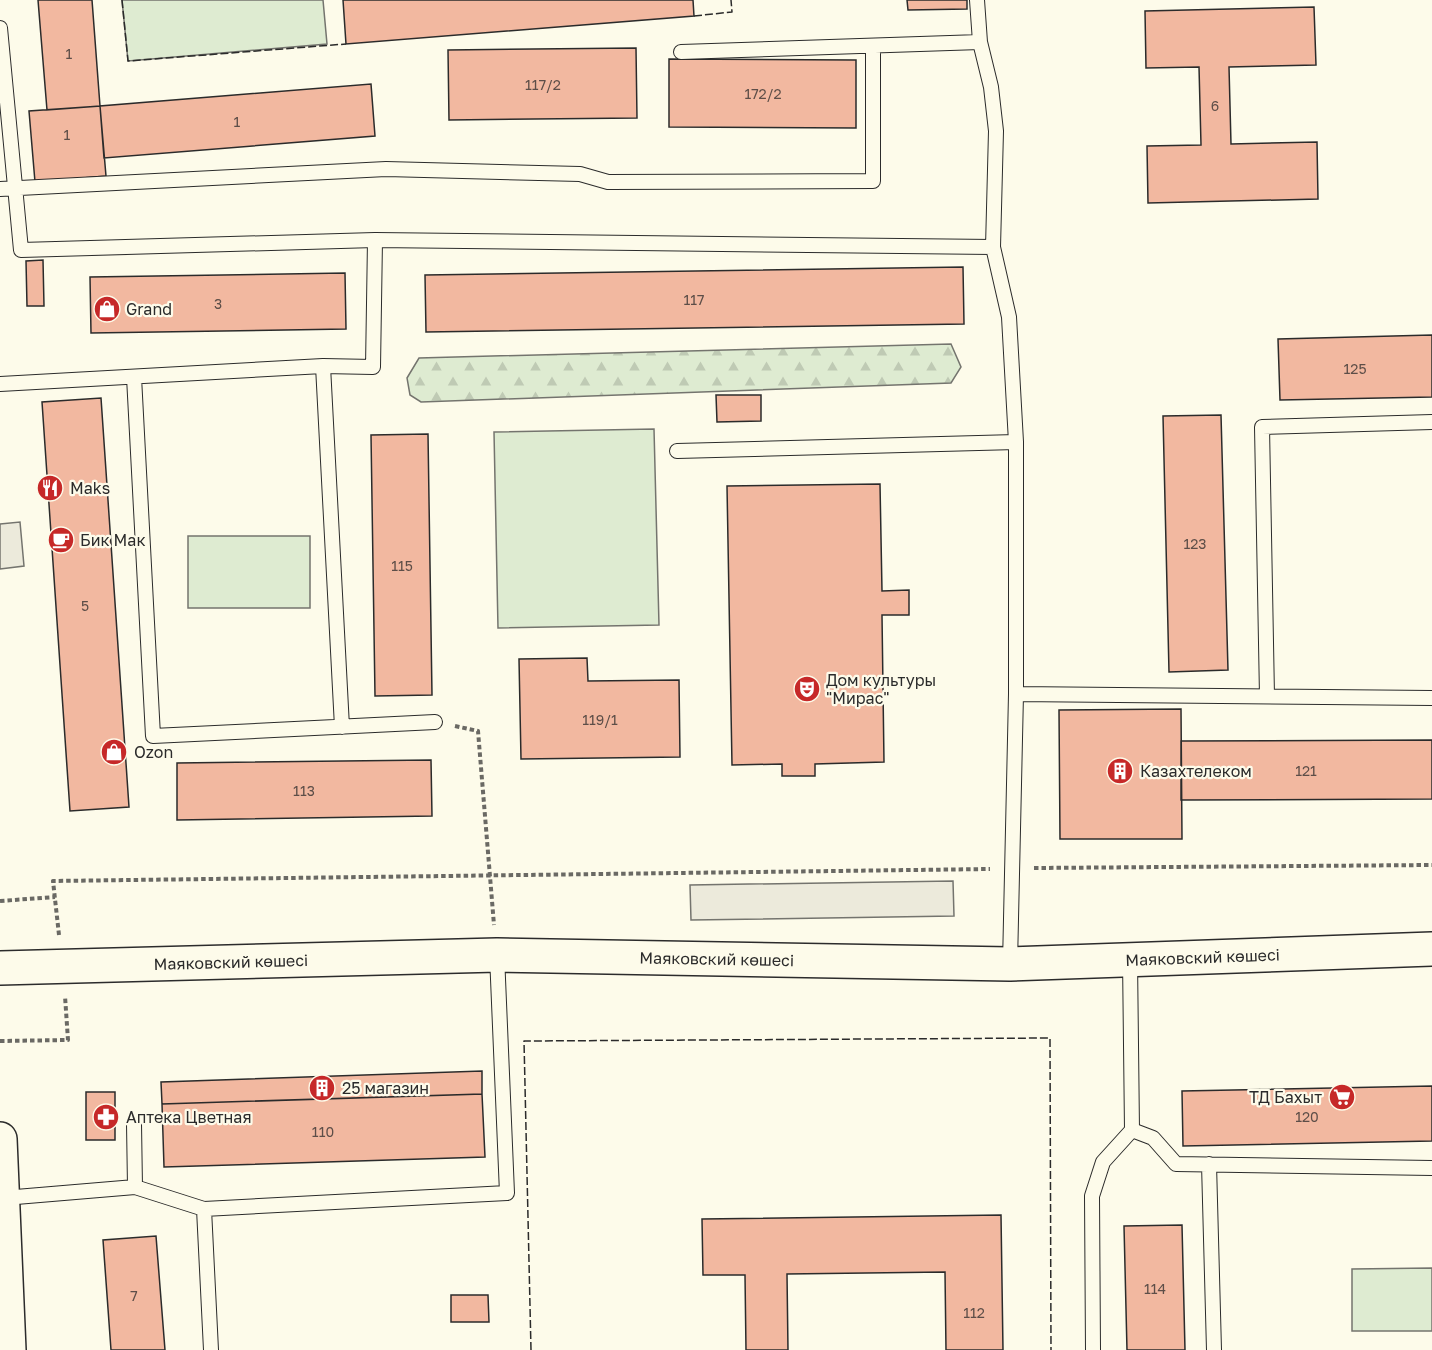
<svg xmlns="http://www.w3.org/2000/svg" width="1432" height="1350" viewBox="0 0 1432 1350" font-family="'Golos Text',sans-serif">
  <defs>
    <pattern id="forest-firs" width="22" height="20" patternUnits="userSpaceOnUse" patternTransform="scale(1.5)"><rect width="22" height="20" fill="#deebd1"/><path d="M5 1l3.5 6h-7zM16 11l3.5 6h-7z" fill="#bfcab4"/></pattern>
  </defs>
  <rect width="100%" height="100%" fill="#fdfbea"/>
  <path fill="#deebd1" stroke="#74746e" stroke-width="1.5" d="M 122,0 L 323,0 L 327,44 L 128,61 Z
    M 654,429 L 659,625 L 498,628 L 494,432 Z
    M 188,536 L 310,536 L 310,608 L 188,608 Z
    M 1432,1268 L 1432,1331 L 1352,1331 L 1352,1269 Z"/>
  <path fill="url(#forest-firs)" stroke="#74746e" stroke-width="1.5" d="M 951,344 L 961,367 L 951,383 L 421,402 L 410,395 L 407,378 L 419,358 Z"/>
  <path fill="#eceadb" stroke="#74746e" stroke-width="1.5" d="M 20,522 L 24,566 L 0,569 L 0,524 Z
    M 953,881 L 954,916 L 691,920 L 690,885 Z"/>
  <path fill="#f2b8a0" stroke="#2b2b2b" stroke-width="1.5" d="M 38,0 L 92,0 L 100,106 L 47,110 Z
    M 343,0 L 693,0 L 694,16 L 346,44 Z
    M 907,0 L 967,0 L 967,9 L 908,10 Z
    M 1314,7 L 1316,65 L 1229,67 L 1231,144 L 1317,142 L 1318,199 L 1148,203 L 1147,146 L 1201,145 L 1199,67 L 1146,68 L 1145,11 Z
    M 636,48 L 637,118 L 449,120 L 448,50 Z
    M 669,59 L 856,60 L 856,128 L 669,127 Z
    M 371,84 L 375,136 L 104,158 L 100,106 Z
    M 100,106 L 106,176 L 35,182 L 29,111 Z
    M 43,260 L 44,306 L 27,306 L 26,261 Z
    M 963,267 L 964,324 L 426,332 L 425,275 Z
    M 345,273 L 346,329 L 91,333 L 90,277 Z
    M 1432,335 L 1432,397 L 1280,400 L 1278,339 Z
    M 716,395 L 761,395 L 761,421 L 717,422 Z
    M 101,398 L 129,807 L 70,811 L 42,402 Z
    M 1221,415 L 1228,670 L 1169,672 L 1163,416 Z
    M 428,434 L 432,695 L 375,696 L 371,435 Z
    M 880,484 L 882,591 L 909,590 L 909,615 L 882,615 L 884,762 L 815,764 L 815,776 L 782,776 L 782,764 L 732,765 L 727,486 Z
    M 587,658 L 588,681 L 679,680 L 680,757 L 521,759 L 519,659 Z
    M 1181,709 L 1182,839 L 1060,839 L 1059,710 Z
    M 1432,740 L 1432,799 L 1181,800 L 1181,741 Z
    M 431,760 L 432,816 L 177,820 L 177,763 Z
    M 482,1071 L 482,1094 L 162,1104 L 161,1082 Z
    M 1432,1086 L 1432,1141 L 1183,1146 L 1182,1091 Z
    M 86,1092 L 115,1092 L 115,1140 L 86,1140 Z
    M 482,1094 L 485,1157 L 164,1167 L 162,1104 Z
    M 1001,1215 L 1003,1350 L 946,1350 L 945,1272 L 787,1274 L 788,1350 L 746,1350 L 745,1275 L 703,1275 L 702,1219 Z
    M 1182,1225 L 1185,1350 L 1127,1350 L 1124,1226 Z
    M 156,1236 L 165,1350 L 111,1350 L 103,1240 Z
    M 451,1295 L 488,1295 L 489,1322 L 451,1322 Z"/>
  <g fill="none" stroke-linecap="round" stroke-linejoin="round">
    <defs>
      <path id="lane" d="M 977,0 L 980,42
        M 0,28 L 21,250 L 375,240
        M 681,52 L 980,42 L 991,87 L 996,131 L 993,247 L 1009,317 L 1016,442 L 1016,694 L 1010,964
        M 0,189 L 386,169 L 580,174 L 608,182 L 873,181 L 873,46
        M 323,366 L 342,727
        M 134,377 L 153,736 L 435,722
        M 0,384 L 323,366 L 373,367 L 375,240 L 993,247
        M 677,451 L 1016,442
        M 1016,694 L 1432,698
        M 1267,696 L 1262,427 L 1432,422
        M 1132,1130 L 1153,1138 L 1176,1164 L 1432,1168
        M 1209,1164 L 1214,1350
        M 135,1187 L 204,1209
        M 4,1198 L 135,1187 L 134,1124
        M 211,1350 L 204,1209 L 507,1193 L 497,955
        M 1093,1350 L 1092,1196 L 1103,1162 L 1132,1130 L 1130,959"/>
      <g id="secondary">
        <path id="s1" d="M 0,968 L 497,955 L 1010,964 L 1432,949"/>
        <path d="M 0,1139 L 9,1350"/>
      </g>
    </defs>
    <use href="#lane" stroke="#2b2b2b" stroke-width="16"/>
    <use href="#secondary" stroke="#2b2b2b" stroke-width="36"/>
    <path stroke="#6a6964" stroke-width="4" stroke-dasharray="4.5 3" stroke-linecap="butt" d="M 455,726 L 478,731 L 494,925
      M 1034,868 L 1432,865
      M 0,901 L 55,897
      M 59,935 L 53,881 L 990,869
      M 0,1041 L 68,1040 L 65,996"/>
    <use href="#lane" stroke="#fdfbea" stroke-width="14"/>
    <use href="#secondary" stroke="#fdfbea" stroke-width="33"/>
    <path stroke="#2b2b2b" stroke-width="1.5" stroke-dasharray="8 3" stroke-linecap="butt" d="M 122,0 L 128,61 L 346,44
      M 694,16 L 732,12 L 731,0
      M 531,1350 L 524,1041 L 1050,1038 L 1051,1350"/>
  </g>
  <defs>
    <symbol id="shop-disc" viewBox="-11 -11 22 22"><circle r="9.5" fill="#c62828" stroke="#fdfbea"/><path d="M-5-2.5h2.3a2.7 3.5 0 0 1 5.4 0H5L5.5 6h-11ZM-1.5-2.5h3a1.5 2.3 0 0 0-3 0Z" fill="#fff"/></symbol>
    <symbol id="restaurant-disc" viewBox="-11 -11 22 22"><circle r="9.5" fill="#c62828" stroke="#fdfbea"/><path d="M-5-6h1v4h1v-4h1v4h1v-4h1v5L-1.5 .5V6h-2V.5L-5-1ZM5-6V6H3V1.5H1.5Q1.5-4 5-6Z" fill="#fff"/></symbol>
    <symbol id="cafe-disc" viewBox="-11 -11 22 22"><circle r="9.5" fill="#c62828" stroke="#fdfbea"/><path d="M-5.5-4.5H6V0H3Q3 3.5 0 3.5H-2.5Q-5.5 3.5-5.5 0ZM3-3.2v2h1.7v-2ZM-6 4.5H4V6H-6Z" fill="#fff"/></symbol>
    <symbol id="theatre-disc" viewBox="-11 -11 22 22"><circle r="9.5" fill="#c62828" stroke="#fdfbea"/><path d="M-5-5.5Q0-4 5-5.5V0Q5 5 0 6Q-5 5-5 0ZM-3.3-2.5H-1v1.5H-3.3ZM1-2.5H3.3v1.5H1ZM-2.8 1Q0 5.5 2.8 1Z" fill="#fff"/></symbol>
    <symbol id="building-disc" viewBox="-11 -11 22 22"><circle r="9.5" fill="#c62828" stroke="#fdfbea"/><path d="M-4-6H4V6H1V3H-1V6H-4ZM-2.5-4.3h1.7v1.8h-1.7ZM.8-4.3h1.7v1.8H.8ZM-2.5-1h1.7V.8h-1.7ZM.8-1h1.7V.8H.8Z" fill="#fff"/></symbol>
    <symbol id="supermarket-disc" viewBox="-11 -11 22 22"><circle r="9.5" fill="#c62828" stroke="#fdfbea"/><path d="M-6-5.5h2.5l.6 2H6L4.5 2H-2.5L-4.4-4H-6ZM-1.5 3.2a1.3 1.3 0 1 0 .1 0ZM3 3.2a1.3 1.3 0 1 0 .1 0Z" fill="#fff"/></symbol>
    <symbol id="pharmacy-disc" viewBox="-11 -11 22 22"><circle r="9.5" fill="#c62828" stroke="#fdfbea"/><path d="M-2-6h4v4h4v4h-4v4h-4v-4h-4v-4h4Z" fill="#fff"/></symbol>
  </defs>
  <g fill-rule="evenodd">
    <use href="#shop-disc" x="92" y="294" width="30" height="30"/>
    <use href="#restaurant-disc" x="35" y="473" width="30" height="30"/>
    <use href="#cafe-disc" x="46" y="525" width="30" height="30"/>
    <use href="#theatre-disc" x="792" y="674" width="30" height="30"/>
    <use href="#shop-disc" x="99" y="737" width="30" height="30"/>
    <use href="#building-disc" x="1105" y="756" width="30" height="30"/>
    <use href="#building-disc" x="307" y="1073" width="30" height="30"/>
    <use href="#supermarket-disc" x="1327" y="1082" width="30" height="30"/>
    <use href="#pharmacy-disc" x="91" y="1102" width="30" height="30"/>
  </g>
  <g text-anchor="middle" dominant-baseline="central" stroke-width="4.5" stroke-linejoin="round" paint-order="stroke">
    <g font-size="14" fill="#5d4e48">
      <text x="69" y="53">1</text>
      <text x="543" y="84">117/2</text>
      <text x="763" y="93">172/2</text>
      <text x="1215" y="105">6</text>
      <text x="237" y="121">1</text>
      <text x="67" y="134">1</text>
      <text x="694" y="299">117</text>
      <text x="218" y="303">3</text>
      <text x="1355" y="368">125</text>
      <text x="1195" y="543">123</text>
      <text x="402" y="565">115</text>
      <text x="85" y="605">5</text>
      <text x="600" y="719">119/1</text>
      <text x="1306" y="770">121</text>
      <text x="304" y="790">113</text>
      <text x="1307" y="1116">120</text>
      <text x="323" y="1131">110</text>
      <text x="1155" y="1288">114</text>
      <text x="134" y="1295">7</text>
      <text x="974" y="1312">112</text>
    </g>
    <g font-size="16" fill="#2b2b2b" stroke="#fdfbea" text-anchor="start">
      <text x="126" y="309">Grand</text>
      <text x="70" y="488">Maks</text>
      <text x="80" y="540">Бик Мак</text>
      <text x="826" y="680">Дом культуры<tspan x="826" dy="18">"Мирас"</tspan></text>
      <text x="134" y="752">Ozon</text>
      <text x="1140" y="771">Казахтелеком</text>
      <text x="342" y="1088">25 магазин</text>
      <text x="1322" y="1097" text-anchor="end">ТД Бахыт</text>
      <text x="126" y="1117">Аптека Цветная</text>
    </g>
    <g font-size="16" fill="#2b2b2b" stroke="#fdfbea">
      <text stroke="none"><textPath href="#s1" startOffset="1203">Маяковский көшесі</textPath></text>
      <text stroke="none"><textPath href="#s1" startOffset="717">Маяковский көшесі</textPath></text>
      <text stroke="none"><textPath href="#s1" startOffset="231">Маяковский көшесі</textPath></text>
    </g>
  </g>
</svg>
